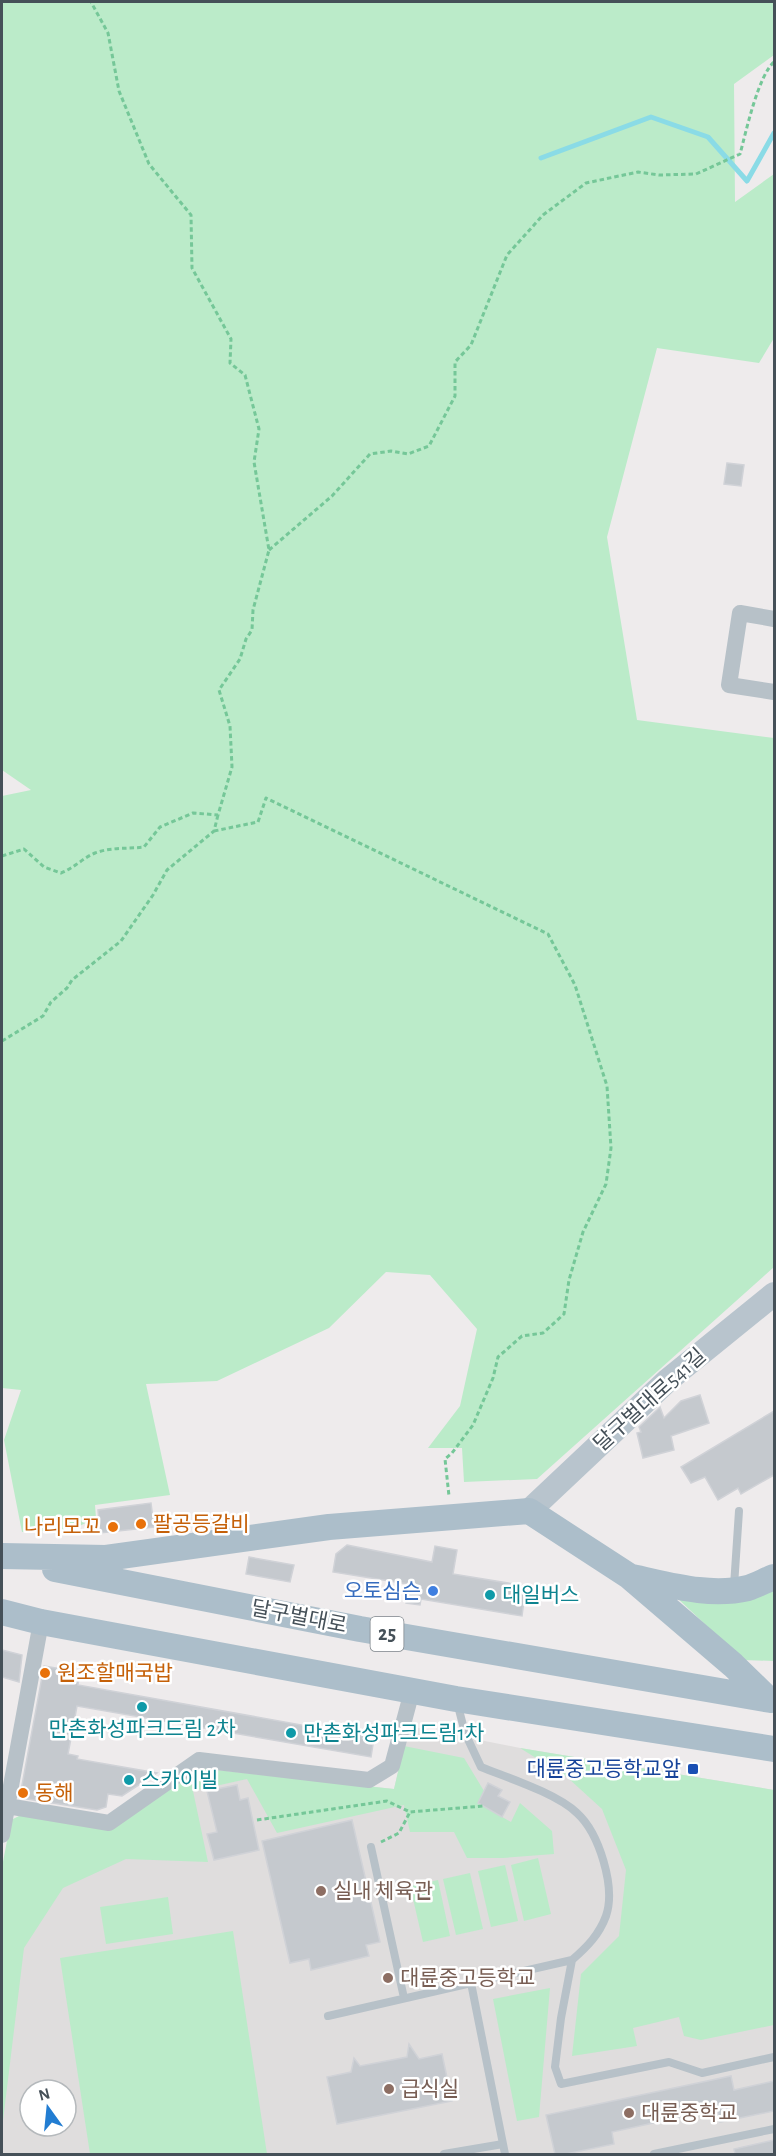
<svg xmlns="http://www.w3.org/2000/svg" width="776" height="2156" viewBox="0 0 776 2156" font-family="'Alegreya Sans','Noto Sans KR',sans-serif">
  <rect width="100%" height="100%" fill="#eeebec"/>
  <path fill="#dfdddd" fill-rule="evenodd" d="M 409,1726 L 520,1748 L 774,1790 L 774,2154 L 2,2154 L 2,1867 L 111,1828 L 198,1768 L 394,1789 ZM 30,2090 L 66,2090 L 66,2126 L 30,2126 Z"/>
  <path fill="#bbebc9" d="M 2,2 L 774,2 L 774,55 L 734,84 L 735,202 L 774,174 L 774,338 L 759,363 L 657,348 L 607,537 L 637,720 L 774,738 L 774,1267 L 537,1479 L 464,1482 L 462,1448 L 428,1448 L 460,1406 L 477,1329 L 430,1275 L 386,1272 L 329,1328 L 217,1381 L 146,1384 L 170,1495 L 95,1505 L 96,1518 L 71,1530 L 22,1532 L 4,1440 L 21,1390 L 2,1388 L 2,796 L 31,790 L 2,770 Z
    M 774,1590 L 774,1661 L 743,1660 L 674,1595 Z
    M 404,1746 L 464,1758 L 484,1791 L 478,1803 L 511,1822 L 520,1803 L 552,1831 L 554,1854 L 503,1858 L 467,1858 L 454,1832 L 410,1832 L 404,1805 L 277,1833 L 247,1779 L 193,1791 L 208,1862 L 126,1859 L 63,1888 L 24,1948 L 2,2129 L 2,1867 L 11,1820 L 25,1813 L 111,1828 L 198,1768 L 394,1789 Z
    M 520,1748 L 774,1790 L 774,2025 L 701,2040 L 684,2036 L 679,2017 L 633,2028 L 637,2046 L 572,2056 L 581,1974 L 619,1936 L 626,1870 L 602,1809 L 568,1778 Z
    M 538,1858 L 551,1914 L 524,1921 L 511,1865 Z
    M 505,1865 L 518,1921 L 491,1927 L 478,1871 Z
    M 470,1873 L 483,1929 L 456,1935 L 443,1879 Z
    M 438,1880 L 450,1936 L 423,1942 L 410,1886 Z
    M 168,1897 L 173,1934 L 106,1944 L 100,1907 Z
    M 233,1931 L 267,2154 L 90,2154 L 60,1958 Z
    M 550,1988 L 539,2117 L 517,2121 L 493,1999 Z"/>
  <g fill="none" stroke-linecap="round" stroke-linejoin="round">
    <path stroke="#8adbe6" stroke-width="5" d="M 541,158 L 651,117 L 708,137 L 747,181 L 774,133"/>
  </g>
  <path fill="#c5c9ce" stroke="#d0d2d7" stroke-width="1.5" d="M 727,463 L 744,465 L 741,486 L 724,484 Z
    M 700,1395 L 709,1423 L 671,1436 L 674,1450 L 643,1458 L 637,1433 L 641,1432 L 639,1427 L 660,1407 L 664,1418 L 681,1401 Z
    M 774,1411 L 774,1475 L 741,1494 L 738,1488 L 718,1500 L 705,1477 L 691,1483 L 681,1467 Z
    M 151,1503 L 154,1527 L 100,1533 L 98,1510 Z
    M 347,1545 L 432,1562 L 435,1546 L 457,1550 L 453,1574 L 526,1586 L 522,1616 L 421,1599 L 420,1605 L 406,1603 L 408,1584 L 333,1572 L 336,1554 Z
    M 249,1557 L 294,1565 L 290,1582 L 246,1574 Z
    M 2,1650 L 22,1655 L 19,1682 L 2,1677 Z
    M 44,1666 L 80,1672 L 78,1685 L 374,1738 L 371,1757 L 77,1706 L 68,1754 L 78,1756 L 77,1759 L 157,1773 L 122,1796 L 108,1794 L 106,1807 L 97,1810 L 21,1798 L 20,1796 Z
    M 488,1783 L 502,1790 L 498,1796 L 510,1802 L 502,1817 L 478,1803 Z
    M 237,1785 L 240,1800 L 248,1798 L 259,1850 L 214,1860 L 207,1834 L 217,1832 L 207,1791 Z
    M 352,1820 L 380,1942 L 366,1945 L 369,1956 L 311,1970 L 309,1959 L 290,1963 L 262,1841 Z
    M 409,2044 L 419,2059 L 442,2054 L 452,2101 L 337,2124 L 327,2077 L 351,2072 L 354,2058 L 360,2066 L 407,2057 Z
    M 731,2076 L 734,2090 L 774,2081 L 774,2111 L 720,2122 L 717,2109 L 612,2132 L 614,2144 L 566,2154 L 555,2154 L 546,2115 Z
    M 774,2140 L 774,2154 L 735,2154 L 734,2149 Z"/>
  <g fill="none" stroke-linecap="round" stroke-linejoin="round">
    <path stroke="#75c798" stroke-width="3" stroke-dasharray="4.5 3" stroke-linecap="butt" d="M 269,550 L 332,496 L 370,454 L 391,451 L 408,454 L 429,446 L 455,396 L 455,362 L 471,345 L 507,255 L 543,215 L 586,183 L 638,172 L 659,175 L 696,174 L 740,154 C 746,132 758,76 774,62
      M 214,831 L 258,822 L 266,798 L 548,934 L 575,985 L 607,1086 L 611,1148 L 606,1184 L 583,1232 L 569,1280 L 564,1314 L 543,1333 L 522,1336 L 498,1357 L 493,1378 L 473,1425 L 452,1453 L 445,1459 L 449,1496
      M 2,856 L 24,849 L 44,867 L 61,873 C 74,868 83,858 95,853 C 111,847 128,849 144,847 L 160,827 L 193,813 L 218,815 L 232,767 L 230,726 L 219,690 L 240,659 L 246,639 L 252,630 L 253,610 L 269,550 L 254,462 L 259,429 L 245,375 L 230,363 L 231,339 L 192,268 L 191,215 L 149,164 L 119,91 L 108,33 L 91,2
      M 2,1041 L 43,1016 L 51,1002 L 67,988 L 72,980 L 121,941 L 153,895 L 167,870 L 214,831 L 218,815
      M 257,1820 L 387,1801 L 410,1812 L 483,1806
      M 381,1842 L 399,1833 L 410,1812"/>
    <path stroke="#b7c1c8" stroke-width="8" d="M 734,1586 L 739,1511
      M 371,1847 L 404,1998
      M 572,1960 L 561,2018 L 555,2067 L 561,2084 L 669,2062 L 702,2073 L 774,2057
      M 471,1983 L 505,2154
      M 328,2016 L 572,1960 C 587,1947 599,1935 606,1916 C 616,1887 599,1833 577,1813 C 556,1793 508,1778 481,1767 L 465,1733 L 457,1702
      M 444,2154 L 503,2144
      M 654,2154 L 774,2129"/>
    <path stroke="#b7c1c8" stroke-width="16" d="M 774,619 L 740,613 L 729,685 L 774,692
      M 7,1806 L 109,1823 L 199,1760 L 369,1780 L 392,1766 L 412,1691
      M 2,1835 L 41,1622"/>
    <path stroke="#b8c4cd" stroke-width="24" d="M 529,1511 L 668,1380 L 774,1294"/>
    <path stroke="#acbeca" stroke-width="26" d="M 2,1556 L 106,1558 L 329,1527 L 529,1511 L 629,1576 L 733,1665 L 768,1699
      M 55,1569 L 360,1629 L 771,1700
      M 632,1577 C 670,1585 709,1597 748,1588 C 757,1585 766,1580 774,1577
      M 2,1612 L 41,1622 L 456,1699 L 774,1749"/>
  </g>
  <g fill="#e8710a" stroke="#fff" stroke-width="2">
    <circle cx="141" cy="1524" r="6"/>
    <circle cx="113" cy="1527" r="6"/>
    <circle cx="45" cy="1673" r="6"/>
    <circle cx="23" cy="1793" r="6"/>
  </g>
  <circle fill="#3f7fe0" stroke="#fff" stroke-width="2" cx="433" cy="1591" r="6"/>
  <g fill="#0f9aa8" stroke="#fff" stroke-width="2">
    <circle cx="490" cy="1595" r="6"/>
    <circle cx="142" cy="1707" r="6"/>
    <circle cx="291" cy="1733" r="6"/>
    <circle cx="129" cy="1780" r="6"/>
  </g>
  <rect fill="#1a4fb4" stroke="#fff" stroke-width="2" x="687" y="1763" width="12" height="12" rx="3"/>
  <g fill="#8d6e63" stroke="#fff" stroke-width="2">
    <circle cx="321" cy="1891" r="6"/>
    <circle cx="388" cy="1978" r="6"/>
    <circle cx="389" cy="2089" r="6"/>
    <circle cx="629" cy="2113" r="6"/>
  </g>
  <g text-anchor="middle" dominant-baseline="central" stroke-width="5" stroke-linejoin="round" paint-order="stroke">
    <rect fill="#fff" stroke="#7d848a" stroke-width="1.5" x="370.5" y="1617" width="33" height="34" rx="4.5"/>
    <g font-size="20" font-weight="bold" fill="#455058">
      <text x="387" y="1634">25</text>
    </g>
    <g font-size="21" fill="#455058" stroke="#fff">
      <text transform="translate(650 1400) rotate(-42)">달구벌대로541길</text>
      <text transform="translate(299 1617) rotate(11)">달구벌대로</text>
    </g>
    <g font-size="21" fill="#c56008" stroke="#fff" text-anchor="start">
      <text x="153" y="1524">팔공등갈비</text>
      <text x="101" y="1527" text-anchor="end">나리모꼬</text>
      <text x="57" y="1673">원조할매국밥</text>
      <text x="35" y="1793">동해</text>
    </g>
    <g font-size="21" fill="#366cbe" stroke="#fff" text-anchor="end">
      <text x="421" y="1591">오토심슨</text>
    </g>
    <g font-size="21" fill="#0d838f" stroke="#fff" text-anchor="start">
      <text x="502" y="1595">대일버스</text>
      <text x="142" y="1729" text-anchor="middle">만촌화성파크드림 2차</text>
      <text x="303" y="1733">만촌화성파크드림1차</text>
      <text x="141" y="1780">스카이빌</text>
    </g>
    <g font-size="21" fill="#164399" stroke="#fff" text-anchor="end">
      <text x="681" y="1769">대륜중고등학교앞</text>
    </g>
    <g font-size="21" fill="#785e54" stroke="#fff" text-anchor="start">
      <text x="333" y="1891">실내 체육관</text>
      <text x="400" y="1978">대륜중고등학교</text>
      <text x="401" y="2089">급식실</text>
      <text x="641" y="2113">대륜중학교</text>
    </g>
  </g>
  <rect width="776" height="2156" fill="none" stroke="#455058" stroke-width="6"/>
  <g transform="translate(48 2108) rotate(345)"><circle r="28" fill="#ffffff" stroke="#b5b9bc" stroke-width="1.5"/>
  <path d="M0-4.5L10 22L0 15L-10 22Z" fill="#227dd2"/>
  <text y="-9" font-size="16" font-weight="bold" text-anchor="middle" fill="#455058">N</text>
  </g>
</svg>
